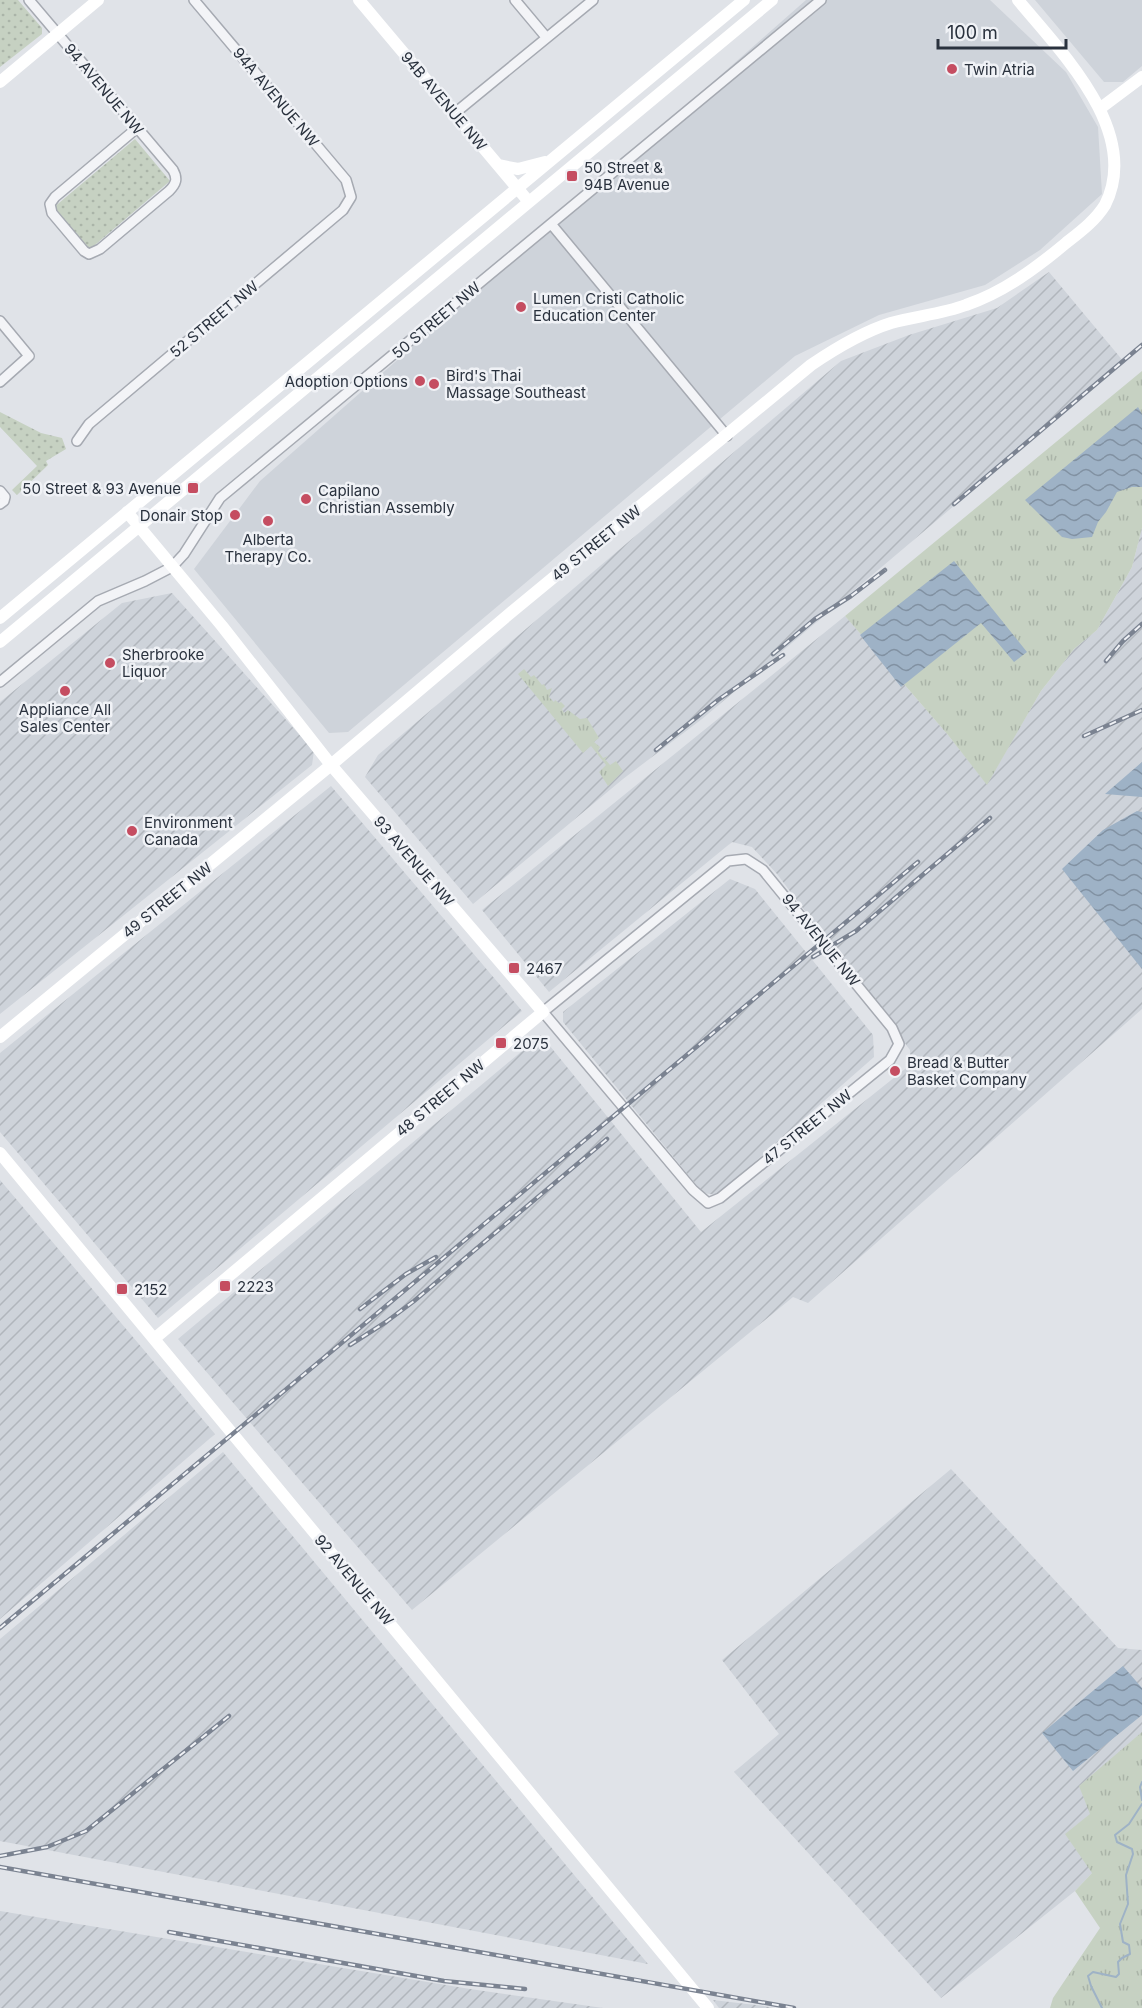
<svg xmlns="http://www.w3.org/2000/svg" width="1142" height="2008" viewBox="0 0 1142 2008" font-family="Inter,sans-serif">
  <defs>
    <pattern id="industrial-furrows" width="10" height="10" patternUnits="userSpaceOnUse" patternTransform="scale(1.5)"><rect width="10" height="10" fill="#ced3da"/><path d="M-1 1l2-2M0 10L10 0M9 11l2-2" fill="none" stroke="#b1b6bc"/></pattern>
    <pattern id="grass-tufts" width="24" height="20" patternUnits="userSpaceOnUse" patternTransform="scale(1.5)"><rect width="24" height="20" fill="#c6d1c2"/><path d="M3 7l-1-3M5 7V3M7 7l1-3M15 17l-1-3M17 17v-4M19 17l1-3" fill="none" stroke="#aab4a8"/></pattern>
    <pattern id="park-dots" width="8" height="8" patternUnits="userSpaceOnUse" patternTransform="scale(1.5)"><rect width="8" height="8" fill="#c6d1c2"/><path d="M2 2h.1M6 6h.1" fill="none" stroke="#aab4a8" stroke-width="1.8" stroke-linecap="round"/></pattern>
    <pattern id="water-waves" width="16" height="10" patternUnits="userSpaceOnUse" patternTransform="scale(1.5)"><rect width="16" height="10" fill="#9eb2c6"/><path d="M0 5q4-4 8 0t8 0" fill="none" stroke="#8191a2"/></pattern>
  </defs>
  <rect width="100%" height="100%" fill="#e0e3e8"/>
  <path fill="#ced3da" d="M 806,0 L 990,0 L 1066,72 L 1098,127 L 1102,194 L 1040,250 L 985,285 L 879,315 L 795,356 L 348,732 L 329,733 L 194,569 L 260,481 Z
    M 1035,0 L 1142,0 L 1142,66 L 1123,82 L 1104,82 Z"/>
  <path fill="url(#industrial-furrows)" d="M 1049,272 L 1124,362 L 702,719 L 623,779 L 473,904 L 365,777 L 378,755 L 841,361 L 909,335 L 997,308 Z
    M 1142,528 L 1142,1009 L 808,1303 L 793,1297 L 412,1610 L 178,1339 L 541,1035 L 701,1232 L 910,1065 L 910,1050 L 777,874 L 752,847 L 732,842 L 549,992 L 482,910 L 845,616 L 948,735 L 987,784 L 1041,691 L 1074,649 L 1097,630 L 1132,567 Z
    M 172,593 L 314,751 L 312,765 L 0,1014 L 0,702 L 122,603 Z
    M 331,786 L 522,1011 L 158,1318 L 0,1132 L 0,1053 Z
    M 730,879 L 755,889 L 873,1035 L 874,1057 L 717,1195 L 703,1193 L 563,1022 L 563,1012 Z
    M 0,1180 L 215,1434 L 0,1619 Z
    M 223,1452 L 648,1964 L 0,1841 L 0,1639 Z
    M 951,1469 L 1118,1648 L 1142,1650 L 1142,1735 L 1090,1814 L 1092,1873 L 1075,1891 L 941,1998 L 734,1772 L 779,1734 L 722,1660 Z
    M 0,1911 L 470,1989 L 603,2008 L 0,2008 Z
    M 713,2000 L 764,2006 L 773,2008 L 719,2008 Z"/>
  <path fill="url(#grass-tufts)" d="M 1142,371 L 1142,528 L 1132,567 L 1097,630 L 1074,649 L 1041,691 L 987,785 L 948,735 L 845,616 Z
    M 524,669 L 531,677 L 534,675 L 542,685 L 544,684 L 547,690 L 552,688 L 549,697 L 554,702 L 555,700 L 559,703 L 561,702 L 565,706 L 562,709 L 564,713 L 568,710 L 580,719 L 587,718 L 599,738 L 594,742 L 600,747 L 598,751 L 603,758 L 608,756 L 605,759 L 610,765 L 616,761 L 623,771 L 608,786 L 599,772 L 606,765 L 591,746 L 583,753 L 518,674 Z
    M 1142,1732 L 1142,2008 L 1050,2008 L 1053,1998 L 1100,1928 L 1075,1891 L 1092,1873 L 1065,1834 L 1090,1814 L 1079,1786 Z"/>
  <path fill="url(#park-dots)" d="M 0,0 L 18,0 L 42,28 L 42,34 L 0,67 Z
    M 135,139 L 170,181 L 89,250 L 53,208 Z
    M 0,412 L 41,433 L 62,438 L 66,449 L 46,461 L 48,465 L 17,495 L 12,490 L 37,466 L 0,427 Z"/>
  <path fill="url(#water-waves)" d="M 1138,407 L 1142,414 L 1142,487 L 1132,487 L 1117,492 L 1106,512 L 1098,522 L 1092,537 L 1072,539 L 1062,537 L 1025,500 Z
    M 954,561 L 1027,652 L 1014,662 L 981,623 L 901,687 L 860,635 Z
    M 1142,762 L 1142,797 L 1105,794 Z
    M 1137,811 L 1142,812 L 1142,969 L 1062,869 L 1103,830 Z
    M 1123,1666 L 1142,1688 L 1142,1715 L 1073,1771 L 1042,1733 Z"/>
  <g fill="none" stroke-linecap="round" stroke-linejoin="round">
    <path stroke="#9eb2c6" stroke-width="2" d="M 1142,1782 L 1140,1787 L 1142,1800
      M 1102,2008 L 1091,1986 L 1088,1976 L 1093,1972 L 1116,1977 L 1119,1974 L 1118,1962 L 1122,1958 L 1130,1954 L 1129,1945 L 1123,1942 L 1120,1924 L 1128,1904 L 1126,1875 L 1133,1854 L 1132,1849 L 1117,1842 L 1115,1835 L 1129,1824 L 1142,1804"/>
    <defs>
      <path id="street" d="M 29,0 L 173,170 C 178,179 176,184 169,191 L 100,249 L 89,254 L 84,251 L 52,213 L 50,204 L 55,197 L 137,128
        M 515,0 L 546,37
        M 455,113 L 593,0
        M 552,225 L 727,436
        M 0,321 L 29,356 L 0,382
        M 77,441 L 89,424 L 343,210 L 351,197 L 346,180 L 194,0
        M 0,491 L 5,497 L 4,501 L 0,504
        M 0,682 L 98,601 L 145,581 L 172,567 L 184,554 L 220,498 L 821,0
        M 746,859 L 763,870 L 892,1028 L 899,1044 L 890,1060 L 720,1198 L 708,1203 L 693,1190 L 543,1012 L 728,861 Z"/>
    </defs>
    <use href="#street" stroke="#a6aab2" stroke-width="12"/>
    <use href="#street" stroke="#f3f4f7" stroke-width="9"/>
    <path stroke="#fff" stroke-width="12" d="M 359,0 L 529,202
      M 0,82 L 98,0
      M 1102,107 L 1142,77
      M 498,165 L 518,169 L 545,162
      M 127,512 L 222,626 L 331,765 L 543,1012 L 154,1339
      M 0,618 L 744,0
      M 0,642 L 772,0
      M 0,1037 L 331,765 L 508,615 L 811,365 C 836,348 862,332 891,323 C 916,316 942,314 966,305 C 1004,292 1036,268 1066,243 C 1080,232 1095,221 1105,205 C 1142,132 1061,52 1018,0
      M 0,1153 L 708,2008"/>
    <defs>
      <path id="rail" d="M 954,504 L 1142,345
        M 773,654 L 815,619 L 851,596 L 885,570
        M 1106,661 L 1123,641 L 1142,624
        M 1084,736 L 1142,710
        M 656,750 L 718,700 L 783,655
        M 813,957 L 856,931 L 990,818
        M 360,1309 L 406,1274 L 436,1257
        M 350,1345 L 386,1322 L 414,1301 L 607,1139
        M 0,1628 L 918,862
        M 0,1856 L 47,1847 L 86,1831 L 229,1716
        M 0,1867 L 794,2008
        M 169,1932 L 444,1981 L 525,1989"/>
    </defs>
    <use href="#rail" stroke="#7b8391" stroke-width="4.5"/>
    <use href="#rail" stroke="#f0f2f6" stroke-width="2" stroke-dasharray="7" stroke-linecap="butt"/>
  </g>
  <g fill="#c54d61" stroke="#f0f2f6" stroke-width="2">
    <circle cx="952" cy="69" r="6"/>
    <rect x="566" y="170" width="12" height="12" rx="3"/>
    <circle cx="521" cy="307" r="6"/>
    <circle cx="420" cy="381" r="6"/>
    <circle cx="434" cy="384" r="6"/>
    <rect x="187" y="482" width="12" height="12" rx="3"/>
    <circle cx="306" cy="499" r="6"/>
    <circle cx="235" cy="515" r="6"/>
    <circle cx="268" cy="521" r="6"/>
    <circle cx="110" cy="663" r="6"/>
    <circle cx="65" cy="691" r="6"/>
    <circle cx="132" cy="831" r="6"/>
    <rect x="508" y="962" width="12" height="12" rx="3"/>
    <rect x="495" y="1037" width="12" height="12" rx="3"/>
    <circle cx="895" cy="1071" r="6"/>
    <rect x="219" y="1280" width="12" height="12" rx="3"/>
    <rect x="116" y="1283" width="12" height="12" rx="3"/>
  </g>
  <g text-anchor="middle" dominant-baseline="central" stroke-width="5" stroke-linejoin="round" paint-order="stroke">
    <g font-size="15" fill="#2a323e" stroke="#f0f2f6" text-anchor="start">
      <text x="964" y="69">Twin Atria</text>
      <text x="584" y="167">50 Street &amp;<tspan x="584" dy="17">94B Avenue</tspan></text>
      <text x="533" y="298">Lumen Cristi Catholic<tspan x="533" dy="17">Education Center</tspan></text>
      <text x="446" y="375">Bird's Thai<tspan x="446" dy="17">Massage Southeast</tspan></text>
      <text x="408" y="381" text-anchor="end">Adoption Options</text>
      <text x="181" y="488" text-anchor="end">50 Street &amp; 93 Avenue</text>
      <text x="318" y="490">Capilano<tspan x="318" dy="17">Christian Assembly</tspan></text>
      <text x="223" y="515" text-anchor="end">Donair Stop</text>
      <text x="268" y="539" text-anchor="middle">Alberta<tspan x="268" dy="17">Therapy Co.</tspan></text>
      <text x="122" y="654">Sherbrooke<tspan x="122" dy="17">Liquor</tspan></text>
      <text x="65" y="709" text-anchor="middle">Appliance All<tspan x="65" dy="17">Sales Center</tspan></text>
      <text x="144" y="822">Environment<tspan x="144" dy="17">Canada</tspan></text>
      <text x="526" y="968">2467</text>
      <text x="513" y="1043">2075</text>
      <text x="907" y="1062">Bread &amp; Butter<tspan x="907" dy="17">Basket Company</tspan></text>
      <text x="237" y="1286">2223</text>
      <text x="134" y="1289">2152</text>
    </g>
    <g font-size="15" fill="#2a323e" stroke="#f0f2f6">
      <text transform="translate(104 89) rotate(50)">94 AVENUE NW</text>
      <text transform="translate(276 97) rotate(50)">94A AVENUE NW</text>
      <text transform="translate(444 101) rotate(50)">94B AVENUE NW</text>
      <text transform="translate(214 319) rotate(-40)">52 STREET NW</text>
      <text transform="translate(436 320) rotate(-40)">50 STREET NW</text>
      <text transform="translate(596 543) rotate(-39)">49 STREET NW</text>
      <text transform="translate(414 861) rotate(49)">93 AVENUE NW</text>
      <text transform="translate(167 900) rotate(-39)">49 STREET NW</text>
      <text transform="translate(821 940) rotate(51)">94 AVENUE NW</text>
      <text transform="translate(440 1098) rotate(-40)">48 STREET NW</text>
      <text transform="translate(807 1127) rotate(-39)">47 STREET NW</text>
      <text transform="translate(354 1580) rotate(50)">92 AVENUE NW</text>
    </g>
  </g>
  <path d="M938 39v9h128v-9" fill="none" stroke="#2a323e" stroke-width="3"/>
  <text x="947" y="39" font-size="18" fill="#2a323e" stroke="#f0f2f6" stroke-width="4.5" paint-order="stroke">100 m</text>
</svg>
